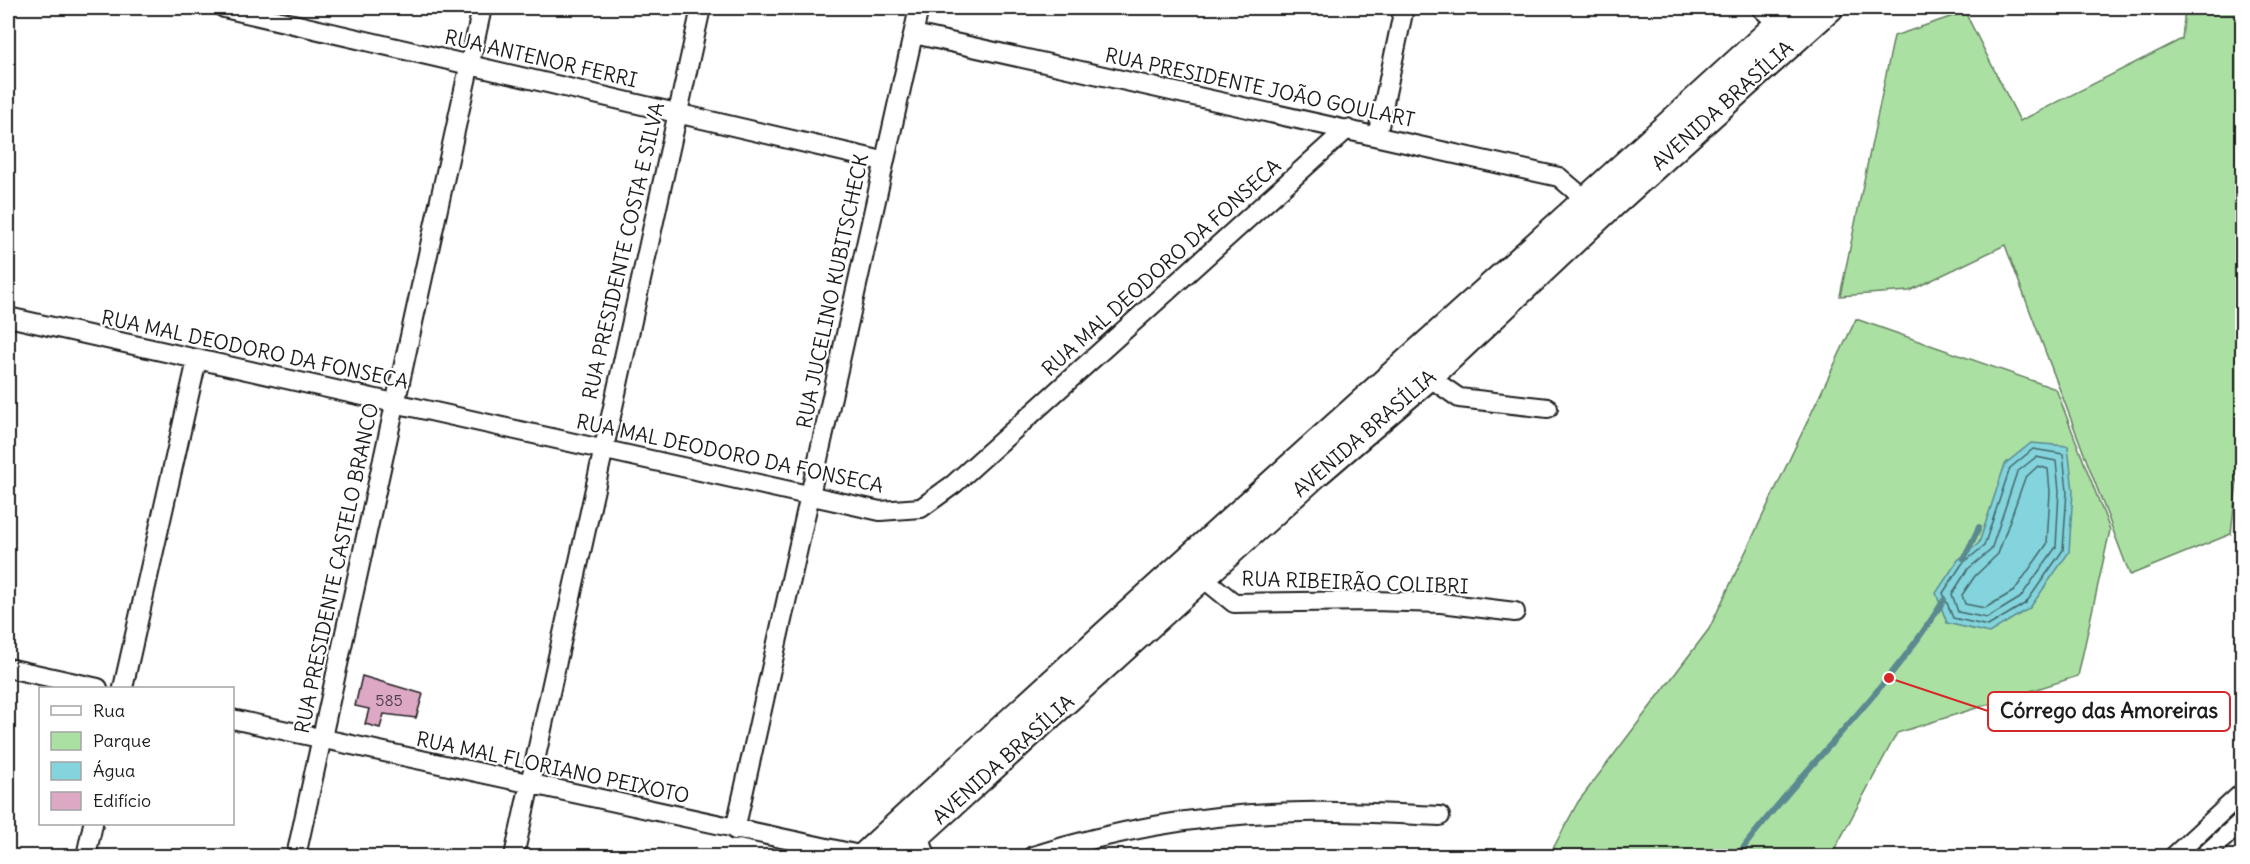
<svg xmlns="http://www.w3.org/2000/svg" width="2250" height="864" viewBox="0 0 2250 864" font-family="Delius,sans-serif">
  <rect width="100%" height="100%" fill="#fff"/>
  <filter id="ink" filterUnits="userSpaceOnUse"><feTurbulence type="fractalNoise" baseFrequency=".0167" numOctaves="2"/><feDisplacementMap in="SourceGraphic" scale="12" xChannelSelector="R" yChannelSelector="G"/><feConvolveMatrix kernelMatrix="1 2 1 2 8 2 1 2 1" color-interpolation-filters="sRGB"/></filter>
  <g filter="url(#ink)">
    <path fill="#abe0a3" stroke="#647e60" stroke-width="1.5" d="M 2185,8 L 2242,8 L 2237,35 L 2242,39 L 2242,437 L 2231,534 L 2130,575 L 2005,245 L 1909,291 L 1840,296 L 1894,36 L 1965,12 L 2020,121 L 2182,39 Z
      M 1856,319 L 2056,389 L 2110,530 L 2078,676 L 1897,733 L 1831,856 L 1549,856 L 1578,802 L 1709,629 Z"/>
    <path fill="#83d4dc" stroke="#5a8a8f" stroke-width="1.5" d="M 2031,443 L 2068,446 L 2073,491 L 2069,552 L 2030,608 L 1989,633 L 1947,623 L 1936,593 L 1958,560 L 1979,543 L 2005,464 Z"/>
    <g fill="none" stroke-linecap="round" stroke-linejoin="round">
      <path stroke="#456669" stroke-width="1.5" d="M 2033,449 L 2063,454 L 2067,491 L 2063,550 L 2026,603 L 1988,626 L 1953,618 L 1943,593 L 1962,564 L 1984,546 L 2010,468 Z
        M 2036,457 L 2056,461 L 2059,491 L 2056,547 L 2020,598 L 1987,618 L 1958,612 L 1952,594 L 1968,569 L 1991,550 L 2017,472 Z
        M 2038,466 L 2048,469 L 2050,492 L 2047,544 L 2014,591 L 1985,608 L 1965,604 L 1962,595 L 1975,576 L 1998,554 L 2025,478 Z"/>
      <path stroke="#5a8a8f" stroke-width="6" d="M 1964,559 L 1979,527
        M 1737,856 C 1802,768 1886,694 1944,600"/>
    </g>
    <path fill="#dca8c4" stroke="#1c1c1c" stroke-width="1.5" d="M 362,676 L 423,694 L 416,718 L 384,714 L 380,728 L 365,724 L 369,709 L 355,706 Z"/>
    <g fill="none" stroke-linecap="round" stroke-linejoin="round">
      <defs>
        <path id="minor" d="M 224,8 L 883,161
          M 1761,8 L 1786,31
          M 914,34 L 1559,177 L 1593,206
          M 1377,136 L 1404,8
          M 8,317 L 880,511 L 921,508 L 954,484 L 1347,129
          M 1429,377 L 1459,398 L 1548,408
          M 1202,577 L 1234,603 L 1373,601 L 1441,603 L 1515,612
          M 8,668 L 98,688
          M 123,688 L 197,360
          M 232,719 L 864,856
          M 735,830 L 919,8
          M 919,835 L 926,856
          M 86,856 L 93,824
          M 296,856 L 482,8
          M 514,856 L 701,8
          M 1033,856 C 1119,829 1213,813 1303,812 C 1349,811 1395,814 1440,816
          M 2174,856 L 2242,793
          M 2204,856 L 2242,821"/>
        <path id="secondary" d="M 864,856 C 1171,570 1488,293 1796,8
          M 895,856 L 1316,474 L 1429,377 L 1602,214 L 1830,8"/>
      </defs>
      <use href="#minor" stroke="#1c1c1c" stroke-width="22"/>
      <use href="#secondary" stroke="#1c1c1c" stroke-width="30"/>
      <use href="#minor" stroke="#fff" stroke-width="18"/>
      <use href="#secondary" stroke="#fff" stroke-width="26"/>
    </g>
  </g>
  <g text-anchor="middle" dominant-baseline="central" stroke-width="4.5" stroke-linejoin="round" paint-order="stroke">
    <g font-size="16" fill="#4c3f46">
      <text x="389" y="700">585</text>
    </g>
    <g font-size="20" fill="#1c1c1c" stroke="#fff">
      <text transform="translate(541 58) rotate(13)">RUA ANTENOR FERRI</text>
      <text transform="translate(1260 87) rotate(12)">RUA PRESIDENTE JOÃO GOULART</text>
      <text transform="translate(1722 105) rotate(-42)">AVENIDA BRASÍLIA</text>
      <text transform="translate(623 251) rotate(-77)">RUA PRESIDENTE COSTA E SILVA</text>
      <text transform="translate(1161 267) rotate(-42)">RUA MAL DEODORO DA FONSECA</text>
      <text transform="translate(832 291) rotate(-78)">RUA JUCELINO KUBITSCHECK</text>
      <text transform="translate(255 349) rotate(12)">RUA MAL DEODORO DA FONSECA</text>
      <text transform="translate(1364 433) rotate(-41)">AVENIDA BRASÍLIA</text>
      <text transform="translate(730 453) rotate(12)">RUA MAL DEODORO DA FONSECA</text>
      <text transform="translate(336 568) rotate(-78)">RUA PRESIDENTE CASTELO BRANCO</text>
      <text transform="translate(1355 582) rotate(2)">RUA RIBEIRÃO COLIBRI</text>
      <text transform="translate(1003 759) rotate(-42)">AVENIDA BRASÍLIA</text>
      <text transform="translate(553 767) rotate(12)">RUA MAL FLORIANO PEIXOTO</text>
    </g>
  </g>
  <path fill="none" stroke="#d62828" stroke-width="2" d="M1889 678L1988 711"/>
  <circle fill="#d62828" stroke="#fff" stroke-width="2" cx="1889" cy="678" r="6"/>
  <rect fill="#fff" stroke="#d62828" stroke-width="2" x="1988" y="692" width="242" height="39" rx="6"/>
  <g font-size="21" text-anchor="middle" font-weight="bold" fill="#1c1c1c">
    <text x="2109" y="718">Córrego das Amoreiras</text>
  </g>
  <rect width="2250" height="864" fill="none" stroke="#fff" stroke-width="30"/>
  <rect x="15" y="15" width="2220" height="834" fill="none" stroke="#1c1c1c" stroke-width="2" filter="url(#ink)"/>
  <rect x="39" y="687" width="195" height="138" fill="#ffffff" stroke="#a4a4a4" stroke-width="1.5"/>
  <rect x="51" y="706" width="30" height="9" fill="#ffffff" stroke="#a4a4a4" stroke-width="1.5"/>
  <text x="93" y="717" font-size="18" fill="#1c1c1c">Rua</text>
  <rect x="51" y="732" width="30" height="18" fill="#abe0a3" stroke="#a4a4a4" stroke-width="1.5"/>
  <text x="93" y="747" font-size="18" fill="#1c1c1c">Parque</text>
  <rect x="51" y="762" width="30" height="18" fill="#83d4dc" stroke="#a4a4a4" stroke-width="1.5"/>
  <text x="93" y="777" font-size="18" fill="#1c1c1c">Água</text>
  <rect x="51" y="792" width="30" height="18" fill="#dca8c4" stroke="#a4a4a4" stroke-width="1.5"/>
  <text x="93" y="807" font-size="18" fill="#1c1c1c">Edifício</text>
</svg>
